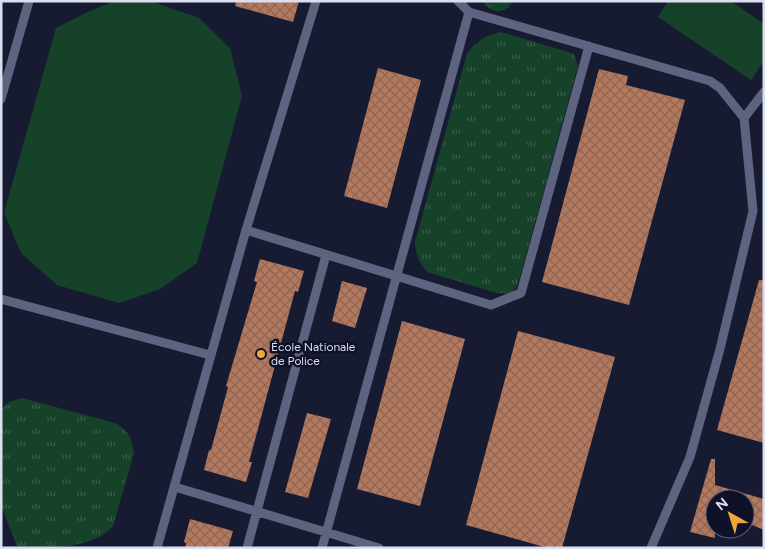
<svg xmlns="http://www.w3.org/2000/svg" width="765" height="549" viewBox="0 0 765 549" font-family="Figtree,sans-serif">
  <defs>
    <pattern id="grass-tufts" width="24" height="20" patternUnits="userSpaceOnUse" patternTransform="scale(1.25)"><rect width="24" height="20" fill="#17422a"/><path d="M3 7l-1-3M5 7V3M7 7l1-3M15 17l-1-3M17 17v-4M19 17l1-3" fill="none" stroke="#385d49"/></pattern>
    <pattern id="building-cross-hatch" width="8" height="8" patternUnits="userSpaceOnUse" patternTransform="scale(1.25)"><rect width="8" height="8" fill="#b4795d"/><path d="M0 0l8 8M0 8l8-8" fill="none" stroke="#8c6656"/></pattern>
  </defs>
  <rect width="100%" height="100%" fill="#171b32"/>
  <path fill="url(#grass-tufts)" d="M 483,1 L 513,1 C 506,15 490,14 483,1 Z
    M 501,32 L 574,54 L 578,66 L 518,284 L 511,294 L 497,293 L 427,272 C 419,262 416,254 415,242 L 467,54 C 476,41 485,36 501,32 Z
    M 22,398 L 115,423 L 125,430 L 131,439 L 134,453 L 113,526 C 94,549 48,548 20,548 L 16,544 L 1,505 L 1,410 L 9,402 Z"/>
  <path fill="#17422a" d="M 115,1 L 150,1 L 199,18 L 230,48 L 242,96 L 197,263 L 160,289 L 119,303 L 57,285 L 21,253 L 4,213 L 56,28 L 90,11 Z
    M 668,1 L 731,1 L 764,24 L 764,61 L 751,80 L 658,17 Z"/>
  <path fill="url(#building-cross-hatch)" d="M 236,1 L 299,1 L 293,22 L 235,6 Z
    M 378,68 L 421,80 L 387,208 L 344,196 Z
    M 599,69 L 628,76 L 626,85 L 685,100 L 629,305 L 542,282 Z
    M 260,259 L 304,271 L 298,292 L 295,291 L 249,462 L 252,462 L 246,482 L 204,470 L 209,450 L 211,450 L 228,387 L 226,386 L 257,282 L 254,281 Z
    M 759,280 L 764,280 L 764,443 L 717,430 Z
    M 342,281 L 367,288 L 355,328 L 332,321 Z
    M 402,321 L 465,339 L 420,506 L 357,489 Z
    M 518,331 L 615,357 L 562,548 L 548,548 L 466,525 Z
    M 307,413 L 331,419 L 308,498 L 285,492 Z
    M 711,459 L 715,459 L 715,485 L 764,499 L 764,530 L 745,522 L 745,499 L 715,499 L 715,538 L 690,532 Z
    M 190,519 L 233,531 L 228,548 L 185,548 L 186,543 L 184,542 Z"/>
  <g fill="none" stroke-linecap="round" stroke-linejoin="round">
    <path stroke="#5e6480" stroke-width="9" d="M 458,1 L 469,12
      M 1,99 L 29,1
      M 246,230 L 491,305 L 521,293 L 589,46
      M 1,299 L 210,355
      M 175,487 L 379,548
      M 157,548 L 246,230 L 316,1
      M 247,548 L 326,255
      M 322,548 L 469,12 L 710,81 L 720,88 L 744,118
      M 651,548 L 690,457 L 720,349 L 753,211 L 744,118 L 764,92"/>
  </g>
  <circle fill="#eba93a" stroke="#0e1128" stroke-width="2" cx="261" cy="354" r="5"/>
  <g text-anchor="middle" dominant-baseline="central" stroke-width="5" stroke-linejoin="round" paint-order="stroke">
    <g font-size="12" fill="#dbdff0" stroke="#0e1128" text-anchor="start">
      <text x="271" y="347">École Nationale<tspan x="271" dy="14">de Police</tspan></text>
    </g>
  </g>
  <rect width="765" height="549" fill="none" stroke="#dbdff0" stroke-width="5"/>
  <g transform="translate(730 514) rotate(321)"><circle r="24" fill="#0e1128" stroke="#606378"/>
  <path d="M0-4L9 19L0 12L-9 19Z" fill="#eba93a"/>
  <text y="-8" font-size="14" font-weight="bold" text-anchor="middle" fill="#dbdff0">N</text>
  </g>
</svg>
